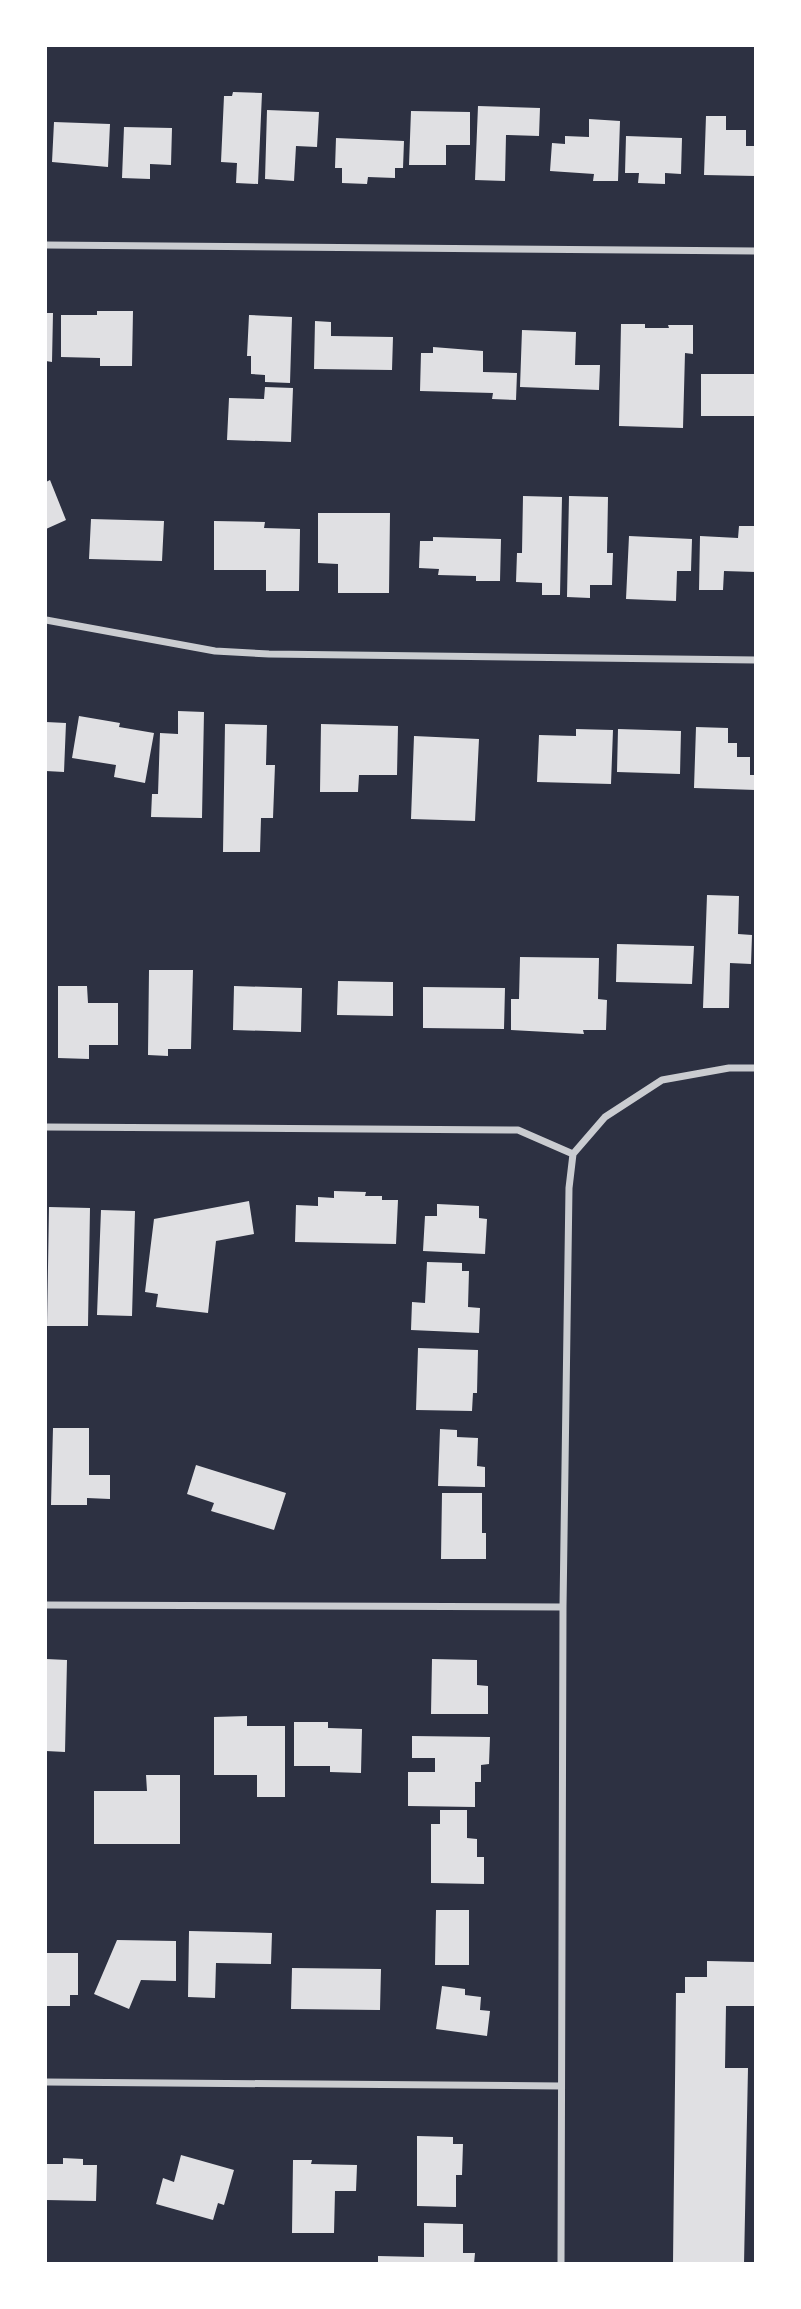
<svg xmlns="http://www.w3.org/2000/svg" width="801" height="2309" viewBox="0 0 801 2309" font-family="Poppins,sans-serif">
  <rect width="100%" height="100%" fill="#2d3142"/>
  <path fill="#e0e0e3" d="M 233,92 L 262,93 L 258,184 L 236,183 L 237,163 L 221,162 L 224,96 L 232,96 Z
    M 478,106 L 540,108 L 539,136 L 506,135 L 505,181 L 475,180 Z
    M 267,110 L 319,112 L 317,147 L 296,146 L 294,181 L 265,179 Z
    M 411,111 L 470,112 L 470,145 L 446,145 L 446,165 L 409,165 Z
    M 706,116 L 726,116 L 726,130 L 746,130 L 746,146 L 756,146 L 756,176 L 704,175 Z
    M 589,119 L 620,121 L 618,181 L 593,181 L 594,174 L 550,171 L 552,143 L 565,144 L 565,136 L 589,137 Z
    M 54,122 L 110,124 L 108,167 L 52,162 Z
    M 124,127 L 172,128 L 171,165 L 150,164 L 150,179 L 122,178 Z
    M 626,136 L 682,138 L 681,174 L 665,173 L 665,184 L 638,183 L 639,173 L 625,173 Z
    M 336,138 L 404,141 L 403,168 L 395,168 L 395,178 L 368,177 L 367,184 L 342,183 L 342,168 L 335,168 Z
    M 97,311 L 133,311 L 132,366 L 100,366 L 100,358 L 61,357 L 61,315 L 97,315 Z
    M 46,313 L 53,313 L 52,362 L 46,361 Z
    M 249,315 L 292,317 L 290,383 L 265,382 L 265,375 L 251,374 L 251,356 L 247,356 Z
    M 315,321 L 331,322 L 331,336 L 393,337 L 392,370 L 314,369 Z
    M 621,324 L 645,324 L 645,328 L 669,328 L 668,325 L 693,325 L 693,354 L 685,353 L 683,428 L 619,426 Z
    M 522,330 L 576,332 L 575,365 L 600,365 L 599,390 L 520,387 Z
    M 433,347 L 483,351 L 483,372 L 517,373 L 516,400 L 492,399 L 493,393 L 420,391 L 421,353 L 433,353 Z
    M 701,374 L 756,374 L 756,416 L 701,416 Z
    M 265,387 L 293,388 L 291,442 L 227,440 L 229,398 L 264,399 Z
    M 50,480 L 66,520 L 46,529 L 46,482 Z
    M 523,496 L 562,497 L 560,595 L 542,595 L 542,583 L 516,582 L 517,553 L 522,553 Z
    M 569,496 L 608,497 L 607,553 L 613,553 L 612,585 L 590,585 L 590,598 L 567,597 Z
    M 318,513 L 390,513 L 389,593 L 338,593 L 338,564 L 318,563 Z
    M 91,519 L 164,521 L 162,561 L 89,559 Z
    M 214,521 L 265,522 L 264,528 L 300,529 L 299,591 L 266,591 L 266,570 L 214,570 Z
    M 739,526 L 756,526 L 756,572 L 724,571 L 723,590 L 699,590 L 700,536 L 738,538 Z
    M 629,536 L 692,539 L 691,571 L 677,571 L 676,601 L 626,599 Z
    M 433,537 L 501,539 L 500,581 L 476,581 L 476,576 L 438,575 L 439,569 L 419,568 L 420,541 L 433,541 Z
    M 178,711 L 204,712 L 202,818 L 151,817 L 152,794 L 158,794 L 160,733 L 178,734 Z
    M 79,716 L 120,723 L 119,727 L 154,733 L 145,783 L 114,777 L 116,765 L 72,758 Z
    M 46,722 L 66,723 L 64,772 L 46,771 Z
    M 225,724 L 267,725 L 266,765 L 275,765 L 273,818 L 261,818 L 260,852 L 223,852 Z
    M 321,724 L 398,726 L 397,775 L 359,775 L 358,792 L 320,792 Z
    M 696,727 L 728,728 L 728,743 L 737,743 L 737,757 L 750,757 L 750,775 L 756,775 L 756,790 L 694,788 Z
    M 576,729 L 613,730 L 611,784 L 537,782 L 539,735 L 576,736 Z
    M 618,729 L 681,731 L 680,774 L 617,772 Z
    M 414,736 L 479,739 L 475,821 L 411,819 Z
    M 707,895 L 739,896 L 738,934 L 752,935 L 751,964 L 730,963 L 729,1008 L 703,1008 Z
    M 617,944 L 694,946 L 692,984 L 616,982 Z
    M 520,957 L 599,958 L 598,999 L 607,1000 L 606,1030 L 583,1030 L 584,1034 L 511,1030 L 511,999 L 519,999 Z
    M 149,970 L 193,970 L 191,1049 L 168,1049 L 168,1056 L 148,1055 Z
    M 338,981 L 393,982 L 393,1016 L 337,1015 Z
    M 58,986 L 87,986 L 88,1003 L 118,1003 L 118,1045 L 89,1045 L 89,1059 L 58,1058 Z
    M 234,986 L 302,988 L 301,1032 L 233,1030 Z
    M 423,987 L 505,988 L 504,1029 L 423,1028 Z
    M 334,1191 L 366,1192 L 365,1196 L 382,1196 L 382,1200 L 398,1200 L 396,1244 L 295,1242 L 296,1205 L 318,1206 L 318,1197 L 334,1198 Z
    M 249,1201 L 254,1234 L 216,1241 L 208,1313 L 156,1307 L 158,1294 L 145,1292 L 154,1219 Z
    M 437,1204 L 479,1206 L 479,1218 L 487,1219 L 485,1254 L 423,1251 L 425,1216 L 437,1216 Z
    M 49,1207 L 90,1208 L 88,1326 L 47,1326 Z
    M 101,1210 L 135,1211 L 132,1316 L 97,1315 Z
    M 427,1262 L 462,1263 L 462,1271 L 469,1271 L 468,1307 L 480,1308 L 479,1333 L 411,1330 L 412,1302 L 425,1303 Z
    M 418,1348 L 478,1350 L 477,1393 L 473,1393 L 472,1411 L 416,1410 Z
    M 53,1428 L 89,1428 L 89,1475 L 110,1475 L 110,1499 L 87,1498 L 87,1505 L 51,1505 Z
    M 440,1429 L 457,1430 L 457,1437 L 478,1438 L 477,1466 L 485,1467 L 485,1487 L 438,1486 Z
    M 196,1465 L 286,1493 L 274,1530 L 211,1511 L 214,1503 L 187,1494 Z
    M 442,1493 L 482,1493 L 482,1533 L 486,1533 L 486,1559 L 441,1559 Z
    M 46,1659 L 67,1660 L 65,1752 L 46,1751 Z
    M 432,1659 L 477,1660 L 477,1685 L 488,1686 L 488,1714 L 431,1714 Z
    M 247,1716 L 247,1726 L 285,1726 L 285,1797 L 257,1797 L 257,1775 L 214,1775 L 214,1717 Z
    M 294,1722 L 328,1722 L 328,1728 L 362,1729 L 361,1773 L 330,1772 L 330,1766 L 294,1766 Z
    M 412,1736 L 490,1737 L 489,1764 L 481,1765 L 481,1782 L 475,1782 L 475,1807 L 408,1806 L 408,1772 L 435,1772 L 435,1758 L 412,1758 Z
    M 146,1775 L 180,1775 L 180,1844 L 94,1844 L 94,1791 L 147,1791 Z
    M 440,1810 L 467,1810 L 467,1838 L 477,1839 L 477,1857 L 484,1857 L 484,1884 L 431,1883 L 431,1824 L 440,1824 Z
    M 436,1910 L 469,1910 L 469,1965 L 435,1965 Z
    M 189,1931 L 272,1933 L 271,1964 L 216,1963 L 215,1998 L 188,1997 Z
    M 117,1940 L 176,1941 L 176,1981 L 141,1980 L 129,2009 L 94,1994 Z
    M 46,1953 L 78,1953 L 78,1995 L 70,1995 L 70,2006 L 46,2006 Z
    M 707,1961 L 756,1962 L 756,2006 L 726,2006 L 725,2068 L 748,2068 L 744,2264 L 673,2264 L 676,1993 L 685,1993 L 685,1977 L 707,1977 Z
    M 292,1968 L 381,1969 L 380,2010 L 291,2009 Z
    M 442,1986 L 465,1989 L 465,1995 L 481,1997 L 480,2010 L 490,2011 L 487,2036 L 436,2029 Z
    M 417,2136 L 453,2137 L 453,2144 L 463,2144 L 462,2175 L 456,2175 L 456,2207 L 417,2206 Z
    M 181,2155 L 234,2170 L 224,2205 L 218,2203 L 213,2220 L 156,2204 L 163,2178 L 174,2182 Z
    M 63,2158 L 83,2159 L 83,2165 L 97,2165 L 96,2201 L 46,2200 L 46,2164 L 63,2164 Z
    M 293,2160 L 312,2160 L 311,2164 L 357,2165 L 356,2191 L 335,2191 L 334,2233 L 292,2233 Z
    M 424,2223 L 463,2224 L 463,2253 L 475,2253 L 474,2264 L 378,2264 L 378,2256 L 424,2257 Z"/>
  <g fill="none" stroke-linecap="round" stroke-linejoin="round">
    <path stroke="#caccd0" stroke-width="7" d="M 46,245 L 756,251
      M 46,620 L 215,651 L 269,654 L 756,660
      M 46,1127 L 518,1130 L 573,1154 L 605,1117 L 662,1080 L 729,1068 L 756,1068
      M 46,1605 L 563,1607
      M 46,2082 L 561,2086
      M 561,2264 L 563,1607 L 569,1188 L 573,1154"/>
  </g>
  <rect width="801" height="2309" fill="none" stroke="#ffffff" stroke-width="94"/>
</svg>
